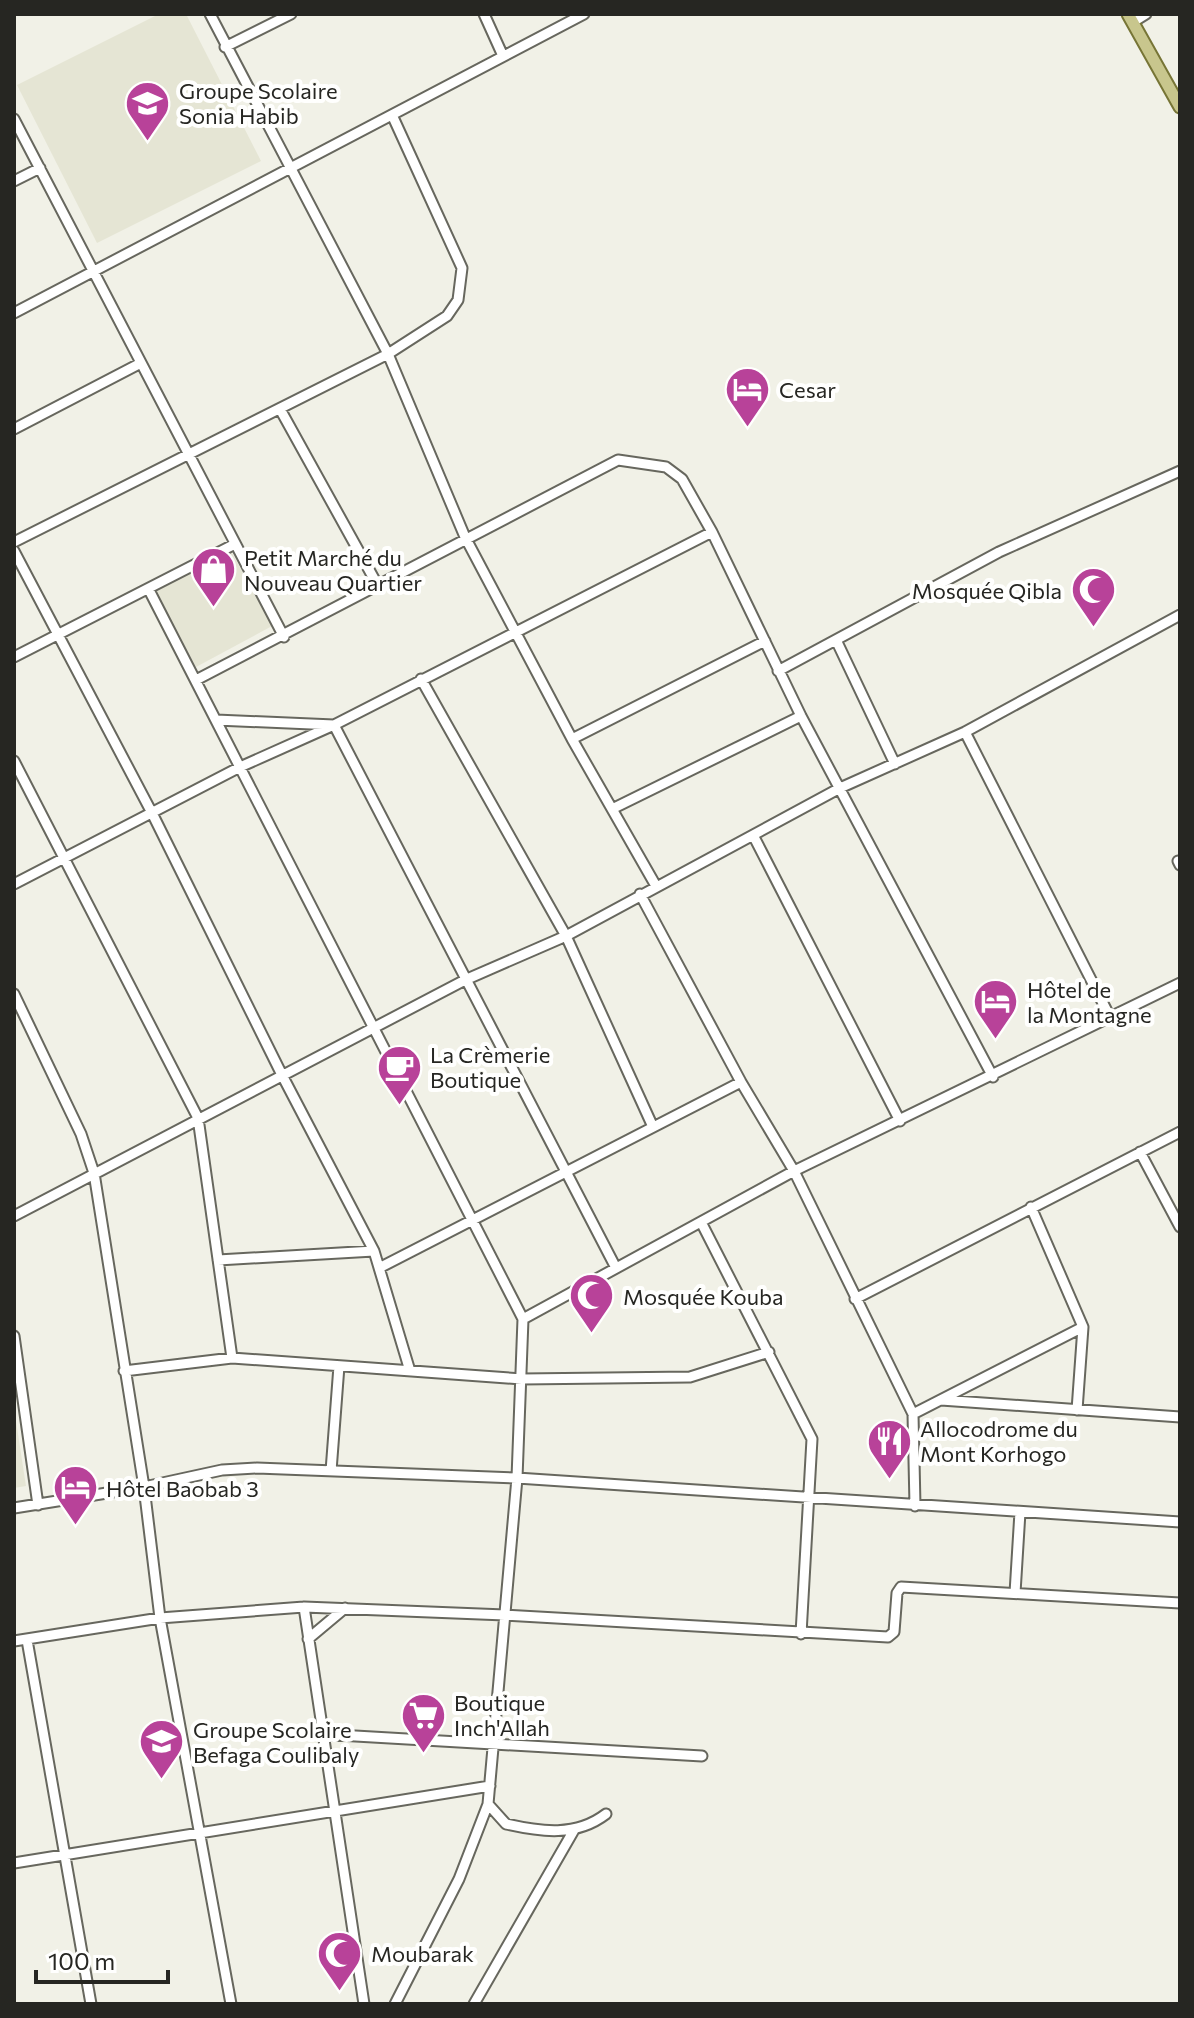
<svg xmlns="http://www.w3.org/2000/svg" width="1194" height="2018" viewBox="0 0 1194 2018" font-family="Commissioner,sans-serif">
  <rect width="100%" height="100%" fill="#f1f1e7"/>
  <path fill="#e5e5d4" d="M 159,14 L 186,14 L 261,161 L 97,243 L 17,85 Z
    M 231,551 L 272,626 L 196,667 L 155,592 Z
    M 14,1408 L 26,1486 L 14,1488 Z"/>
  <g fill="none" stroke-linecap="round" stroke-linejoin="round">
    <defs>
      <path id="minor" d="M 210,14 L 388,354 L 465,537 L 572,739 L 656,886
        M 484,14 L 503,56
        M 1138,19 L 1146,14
        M 225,47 L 291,14
        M 14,119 L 284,637
        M 14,181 L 40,168
        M 14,313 L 584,14
        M 280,409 L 378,586
        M 14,429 L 139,364
        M 14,542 L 388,354 L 447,316 L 458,300 L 462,268 L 393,117
        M 14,551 L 152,813 L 282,1075 L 374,1251 L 410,1371
        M 149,590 L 523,1319 L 517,1478 L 488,1804 L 459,1879 L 395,2004
        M 837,642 L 895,764
        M 14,657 L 235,544
        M 778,671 L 999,552 L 1180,471
        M 421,679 L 566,936 L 653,1127
        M 196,680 L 618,460 L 666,467 L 682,479 L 712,532 L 801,716 L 993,1077
        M 216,720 L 334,725 L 616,1268
        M 965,732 L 1110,1017
        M 572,739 L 765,641
        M 14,761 L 198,1118 L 232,1358
        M 612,809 L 801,716
        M 753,835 L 900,1121
        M 1178,861 L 1180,865
        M 14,884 L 240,767 L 334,725 L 712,532
        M 640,894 L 741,1082 L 794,1171 L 913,1414 L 915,1506
        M 14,994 L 81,1134 L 94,1173 L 144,1487 L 160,1618 L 231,2004
        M 1140,1152 L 1180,1227
        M 1031,1207 L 1083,1327 L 1077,1410
        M 14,1216 L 465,980 L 566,936 L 840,788 L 965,732 L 1180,615
        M 701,1222 L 812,1439 L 801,1634
        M 218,1260 L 374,1251
        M 381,1267 L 741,1082
        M 855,1299 L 1180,1132
        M 523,1319 L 794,1171 L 1180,983
        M 14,1336 L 38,1505
        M 124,1371 L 232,1358 L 522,1379 L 690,1377 L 769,1352
        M 941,1400 L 1180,1417
        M 913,1414 L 1083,1327
        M 331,1471 L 339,1366
        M 14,1508 L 144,1487 L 222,1470 L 257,1468 L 517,1478 L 1180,1522
        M 1015,1593 L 1020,1512
        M 304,1607 L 364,2004
        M 308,1639 L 345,1608
        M 27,1640 L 91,2004
        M 14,1641 L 160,1618 L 304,1607 L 505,1615 L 888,1637 L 894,1632 L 897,1593 L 901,1587 L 1180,1603
        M 321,1734 L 702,1756
        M 488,1804 L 506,1824 C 541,1832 576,1837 606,1814
        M 14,1863 L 490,1786
        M 474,2004 L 574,1830"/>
      <path id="major" d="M 1128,14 L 1180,107"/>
    </defs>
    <use href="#minor" stroke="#67675e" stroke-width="13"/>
    <use href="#major" stroke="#777536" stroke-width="15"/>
    <use href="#minor" stroke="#fff" stroke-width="9"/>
    <use href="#major" stroke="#c8c68d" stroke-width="11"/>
  </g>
  <defs>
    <symbol id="school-pin" viewBox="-11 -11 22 30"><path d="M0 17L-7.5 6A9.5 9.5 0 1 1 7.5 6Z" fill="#b84299" stroke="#fffffe"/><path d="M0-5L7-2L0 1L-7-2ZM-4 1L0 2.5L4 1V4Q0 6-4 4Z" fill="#fff"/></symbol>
    <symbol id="hotel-pin" viewBox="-11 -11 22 30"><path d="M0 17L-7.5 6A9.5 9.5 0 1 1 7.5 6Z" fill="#b84299" stroke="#fffffe"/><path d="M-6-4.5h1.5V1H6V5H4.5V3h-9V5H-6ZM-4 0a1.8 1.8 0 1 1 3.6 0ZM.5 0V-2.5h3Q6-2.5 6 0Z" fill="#fff"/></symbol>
    <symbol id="shop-pin" viewBox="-11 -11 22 30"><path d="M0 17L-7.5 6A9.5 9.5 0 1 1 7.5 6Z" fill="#b84299" stroke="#fffffe"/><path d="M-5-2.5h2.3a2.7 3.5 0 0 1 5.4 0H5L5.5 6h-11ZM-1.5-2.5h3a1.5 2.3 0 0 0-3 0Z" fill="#fff"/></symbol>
    <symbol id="mosque-pin" viewBox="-11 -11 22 30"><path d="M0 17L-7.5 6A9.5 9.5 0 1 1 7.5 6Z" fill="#b84299" stroke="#fffffe"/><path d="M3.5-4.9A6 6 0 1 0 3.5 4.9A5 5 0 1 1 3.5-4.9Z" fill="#fff"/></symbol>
    <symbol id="cafe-pin" viewBox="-11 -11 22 30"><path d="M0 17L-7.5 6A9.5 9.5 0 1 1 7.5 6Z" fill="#b84299" stroke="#fffffe"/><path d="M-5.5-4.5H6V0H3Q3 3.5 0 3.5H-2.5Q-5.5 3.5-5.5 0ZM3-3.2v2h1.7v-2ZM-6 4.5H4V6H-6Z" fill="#fff"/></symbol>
    <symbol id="restaurant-pin" viewBox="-11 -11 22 30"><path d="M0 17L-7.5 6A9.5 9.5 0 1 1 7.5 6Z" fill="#b84299" stroke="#fffffe"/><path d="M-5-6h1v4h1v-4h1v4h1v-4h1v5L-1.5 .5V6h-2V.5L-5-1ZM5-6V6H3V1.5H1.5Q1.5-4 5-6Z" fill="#fff"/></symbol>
    <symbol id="supermarket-pin" viewBox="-11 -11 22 30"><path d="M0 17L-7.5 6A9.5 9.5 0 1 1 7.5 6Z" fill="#b84299" stroke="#fffffe"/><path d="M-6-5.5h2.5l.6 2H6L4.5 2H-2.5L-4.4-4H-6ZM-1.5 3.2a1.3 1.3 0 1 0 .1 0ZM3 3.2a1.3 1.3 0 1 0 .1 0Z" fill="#fff"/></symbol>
  </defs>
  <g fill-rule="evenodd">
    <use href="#school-pin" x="122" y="78" width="51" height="69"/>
    <use href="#hotel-pin" x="722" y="364" width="51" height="69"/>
    <use href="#shop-pin" x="188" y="544" width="51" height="69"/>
    <use href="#mosque-pin" x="1068" y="564" width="51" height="69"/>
    <use href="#hotel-pin" x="970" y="976" width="51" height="69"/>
    <use href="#cafe-pin" x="374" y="1042" width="51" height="69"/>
    <use href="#mosque-pin" x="566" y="1270" width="51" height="69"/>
    <use href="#restaurant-pin" x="864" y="1416" width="51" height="69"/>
    <use href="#hotel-pin" x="50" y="1462" width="51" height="69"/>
    <use href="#supermarket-pin" x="398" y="1690" width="51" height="69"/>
    <use href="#school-pin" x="136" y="1716" width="51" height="69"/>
    <use href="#mosque-pin" x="314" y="1928" width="51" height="69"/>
  </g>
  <g text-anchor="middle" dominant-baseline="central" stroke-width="8" stroke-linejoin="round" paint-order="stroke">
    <g font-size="22" fill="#262622" stroke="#fffffe" text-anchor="start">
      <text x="179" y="90">Groupe Scolaire<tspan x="179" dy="25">Sonia Habib</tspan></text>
      <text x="779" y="389">Cesar</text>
      <text x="244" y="557">Petit Marché du<tspan x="244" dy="25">Nouveau Quartier</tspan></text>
      <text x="1062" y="590" text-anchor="end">Mosquée Qibla</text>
      <text x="1027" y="989">Hôtel de<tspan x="1027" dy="25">la Montagne</tspan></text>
      <text x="430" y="1054">La Crèmerie<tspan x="430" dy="25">Boutique</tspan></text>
      <text x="623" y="1296">Mosquée Kouba</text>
      <text x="920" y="1428">Allocodrome du<tspan x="920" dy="25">Mont Korhogo</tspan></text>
      <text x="106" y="1488">Hôtel Baobab 3</text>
      <text x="454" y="1702">Boutique<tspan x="454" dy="25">Inch'Allah</tspan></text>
      <text x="193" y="1729">Groupe Scolaire<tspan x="193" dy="25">Befaga Coulibaly</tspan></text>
      <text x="371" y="1953">Moubarak</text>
    </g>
  </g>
  <rect width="1194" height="2018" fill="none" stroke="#262622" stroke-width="32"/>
  <path d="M36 1970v12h132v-12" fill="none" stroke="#262622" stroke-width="4"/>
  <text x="48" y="1970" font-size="24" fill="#262622" stroke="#fffffe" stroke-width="6" paint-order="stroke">100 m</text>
</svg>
